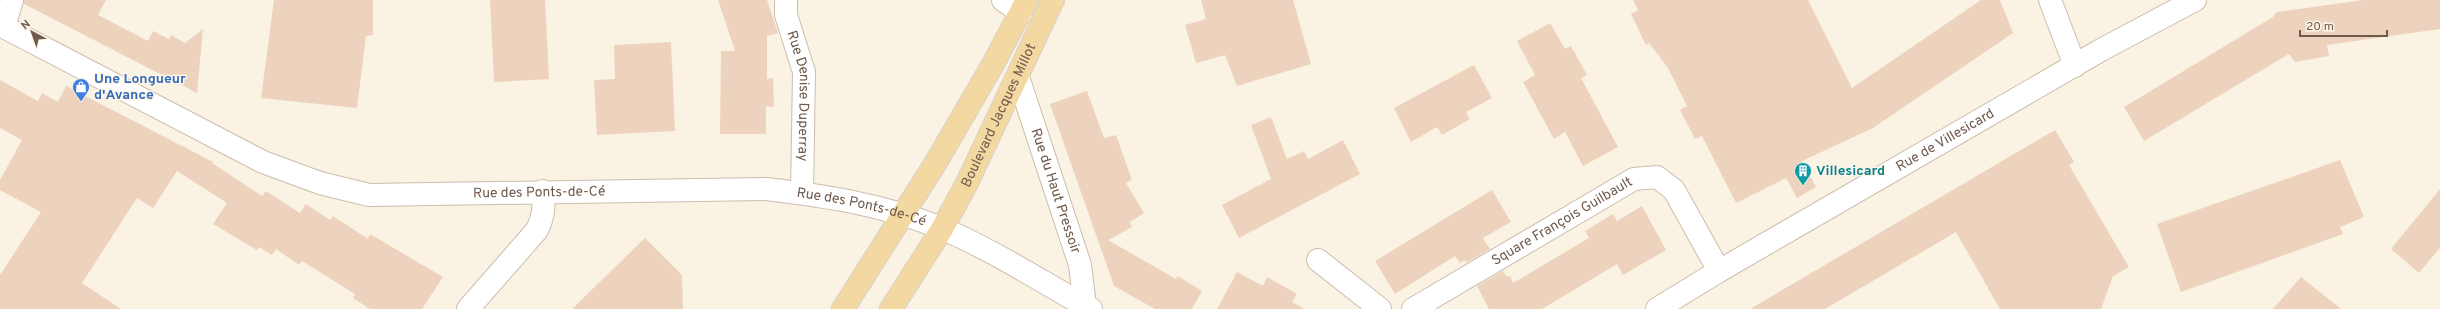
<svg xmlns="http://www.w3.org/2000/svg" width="2440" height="309" viewBox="0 0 2440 309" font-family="Overpass,sans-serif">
  <rect width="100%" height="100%" fill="#faf2e3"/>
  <path fill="#edd3bd" d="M 24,0 L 106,0 L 98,15 L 148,41 L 153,31 L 169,39 L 171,35 L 185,43 L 203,29 L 197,93 L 24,4 Z
    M 274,0 L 373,0 L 373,35 L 366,36 L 357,108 L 261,98 Z
    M 490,0 L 545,0 L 549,79 L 494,82 Z
    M 718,0 L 767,0 L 778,33 L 767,36 L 767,79 L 773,78 L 774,107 L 766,106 L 766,134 L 720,134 L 721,51 L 735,51 Z
    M 1201,0 L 1293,0 L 1311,64 L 1237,86 L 1225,55 L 1196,63 L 1185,25 L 1206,19 Z
    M 1633,0 L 1808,0 L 1852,88 L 1981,0 L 2000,0 L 2013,33 L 1873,128 L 1802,161 L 1816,187 L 1797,198 L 1786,178 L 1736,203 L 1702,136 L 1695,139 L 1680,110 L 1687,106 L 1668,68 L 1649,43 L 1646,45 L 1631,14 L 1638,10 Z
    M 2364,0 L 2440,0 L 2440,29 L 2327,45 L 2329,56 L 2295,62 L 2289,54 L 2144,141 L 2124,107 L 2273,17 L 2277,12 Z
    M 1550,23 L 1565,49 L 1571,46 L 1587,75 L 1581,78 L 1618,147 L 1583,166 L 1565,132 L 1554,139 L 1523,82 L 1535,75 L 1517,41 Z
    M 671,42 L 675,131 L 597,135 L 594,80 L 615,79 L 614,45 Z
    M 1474,65 L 1492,98 L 1466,112 L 1470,119 L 1442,135 L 1437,127 L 1411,142 L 1394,108 Z
    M 0,80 L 38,101 L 42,93 L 58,102 L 66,86 L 213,162 L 212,163 L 262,196 L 266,191 L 300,213 L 306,204 L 330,220 L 333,216 L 368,239 L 370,234 L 443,277 L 422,309 L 370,309 L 353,298 L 355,294 L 302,261 L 299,265 L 276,249 L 272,255 L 259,247 L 257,250 L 213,224 L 227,203 L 177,171 L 153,208 L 137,198 L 82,283 L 121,309 L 0,309 L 0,275 L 41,212 L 0,190 L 0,180 L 22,140 L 0,128 Z
    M 1087,91 L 1104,138 L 1116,135 L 1132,180 L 1126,183 L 1144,213 L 1130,222 L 1132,227 L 1108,240 L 1176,279 L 1178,276 L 1202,291 L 1192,309 L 1155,309 L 1114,286 L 1050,104 Z
    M 1271,117 L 1287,159 L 1304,151 L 1308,159 L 1343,140 L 1360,174 L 1239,238 L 1222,205 L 1271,179 L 1251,125 Z
    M 2055,130 L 2074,162 L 2069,165 L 2129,267 L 2113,276 L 2101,309 L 2000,309 L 1956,232 L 1825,309 L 1750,309 Z
    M 2340,160 L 2364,217 L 2340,227 L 2343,234 L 2181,292 L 2157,224 Z
    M 2440,189 L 2440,248 L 2419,273 L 2391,249 Z
    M 1492,190 L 1511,222 L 1483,238 L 1490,249 L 1466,263 L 1465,260 L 1460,263 L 1455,256 L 1395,294 L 1375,261 Z
    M 1642,206 L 1666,250 L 1623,275 L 1617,264 L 1542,309 L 1489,309 L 1477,286 L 1503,271 L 1507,277 L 1510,276 L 1513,283 L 1589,238 L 1585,231 L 1600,222 L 1613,214 L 1617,221 Z
    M 645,238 L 682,275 L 683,309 L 572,309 Z
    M 1237,272 L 1263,286 L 1267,277 L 1297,294 L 1292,302 L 1305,309 L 1217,309 Z
    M 2301,277 L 2341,309 L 2273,309 Z"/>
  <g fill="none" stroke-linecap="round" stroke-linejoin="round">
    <defs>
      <g id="minor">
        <path id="s1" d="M 786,0 L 786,15 L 804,72 L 802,193"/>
        <path d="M 1003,0 L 1021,13"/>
        <path d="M 2050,0 L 2075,66"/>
        <path id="s2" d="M 0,25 L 263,162 L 320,183 L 369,195 L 766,189 C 826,196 885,205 941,228 C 993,250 1042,282 1091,309"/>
        <path d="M 4,27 L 12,0"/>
        <path id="s3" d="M 1018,77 L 1080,265 L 1085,306"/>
        <path d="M 1318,260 L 1380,309"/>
        <path d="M 468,309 L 537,230 C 544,217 544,205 543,191"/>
        <path id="s4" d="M 1413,309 L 1634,179 L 1657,177 L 1674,190 L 1719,271"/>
        <path id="s5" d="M 1657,309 L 1719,271 L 2101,50 L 2195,0"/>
      </g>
      <g id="primary">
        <path d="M 843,309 L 935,164 L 992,66 L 1027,0"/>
        <path id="s6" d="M 891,309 L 942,229 L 967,183 L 1053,0"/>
      </g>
    </defs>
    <use href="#minor" stroke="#ccbdae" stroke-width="24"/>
    <use href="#primary" stroke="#d7d1cd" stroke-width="24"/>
    <use href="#minor" stroke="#fff" stroke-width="22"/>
    <use href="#primary" stroke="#f3d9a1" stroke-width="22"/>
  </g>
  <defs>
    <symbol id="shop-pin" viewBox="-11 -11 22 30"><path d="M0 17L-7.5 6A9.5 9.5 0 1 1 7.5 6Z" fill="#3f7fe0" stroke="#fdf6e9"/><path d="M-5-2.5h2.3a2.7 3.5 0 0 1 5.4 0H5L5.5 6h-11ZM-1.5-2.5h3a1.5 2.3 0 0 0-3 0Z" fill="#fff"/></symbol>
    <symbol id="building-pin" viewBox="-11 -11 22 30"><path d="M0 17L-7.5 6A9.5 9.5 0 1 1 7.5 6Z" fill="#0f9aa8" stroke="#fdf6e9"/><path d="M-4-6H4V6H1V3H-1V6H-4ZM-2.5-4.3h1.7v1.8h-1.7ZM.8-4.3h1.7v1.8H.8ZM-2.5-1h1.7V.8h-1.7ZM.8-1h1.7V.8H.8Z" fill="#fff"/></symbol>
  </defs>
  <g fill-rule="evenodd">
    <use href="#shop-pin" x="71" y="77" width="20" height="27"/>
    <use href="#building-pin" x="1793" y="161" width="20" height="27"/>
  </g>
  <g text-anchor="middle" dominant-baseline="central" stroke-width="3" stroke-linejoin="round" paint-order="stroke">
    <g font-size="14" font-weight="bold" fill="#366cbe" stroke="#fdf6e9" text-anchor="start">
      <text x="94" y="79">Une Longueur<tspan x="94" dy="16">d'Avance</tspan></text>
    </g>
    <g font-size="14" fill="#705a4b" stroke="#fdf6e9">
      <text stroke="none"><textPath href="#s1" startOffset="98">Rue Denise Duperray</textPath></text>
      <text stroke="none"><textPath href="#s6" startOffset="222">Boulevard Jacques Millot</textPath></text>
      <text stroke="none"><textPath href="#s5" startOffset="334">Rue de Villesicard</textPath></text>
      <text stroke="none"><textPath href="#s3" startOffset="120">Rue du Haut Pressoir</textPath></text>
      <text stroke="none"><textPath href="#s2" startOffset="578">Rue des Ponts-de-Cé</textPath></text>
      <text stroke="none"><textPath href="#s2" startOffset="902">Rue des Ponts-de-Cé</textPath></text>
      <text stroke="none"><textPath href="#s4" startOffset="173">Square François Guilbault</textPath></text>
    </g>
    <g font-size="14" font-weight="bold" fill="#0d838f" stroke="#fdf6e9" text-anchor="start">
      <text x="1816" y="171">Villesicard</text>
    </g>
  </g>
  <g transform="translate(32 32) rotate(319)" stroke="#fdf6e9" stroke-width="3" paint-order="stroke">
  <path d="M0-3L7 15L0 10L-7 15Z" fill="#705a4b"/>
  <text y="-6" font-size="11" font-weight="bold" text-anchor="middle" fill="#705a4b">N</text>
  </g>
  <path d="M2300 30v6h87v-6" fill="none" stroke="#705a4b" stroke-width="2"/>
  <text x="2306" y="30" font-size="12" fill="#705a4b" stroke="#fdf6e9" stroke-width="3" paint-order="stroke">20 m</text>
</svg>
